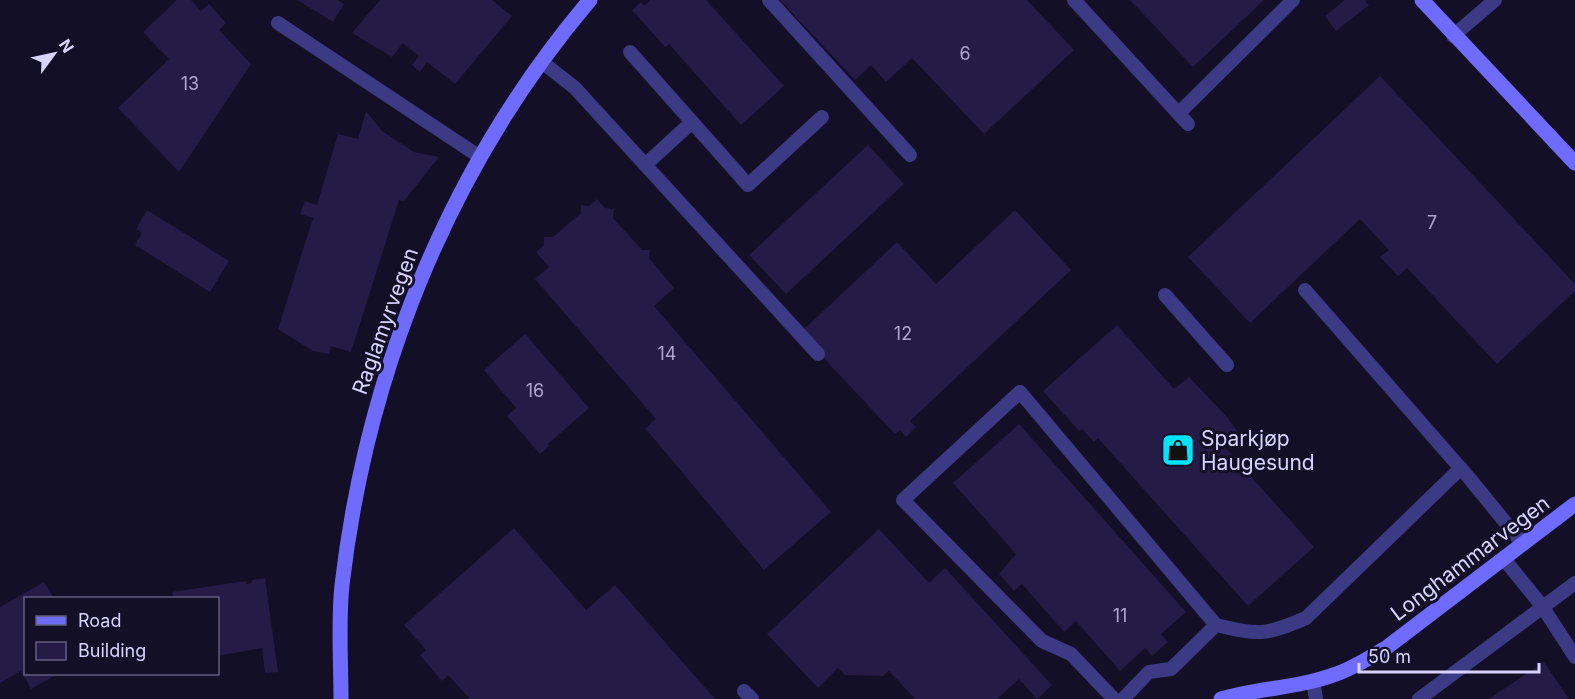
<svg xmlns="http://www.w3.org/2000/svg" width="1575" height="699" viewBox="0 0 1575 699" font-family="Inter,sans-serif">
  <rect width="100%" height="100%" fill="#130f26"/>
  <path fill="#241b47" d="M 177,0 L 191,0 L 201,11 L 209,4 L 226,23 L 219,30 L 251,64 L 179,172 L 118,108 L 169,59 L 143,32 Z
    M 297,0 L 338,0 L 344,4 L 333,22 Z
    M 380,0 L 492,0 L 512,16 L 455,84 L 427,62 L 420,72 L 412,65 L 419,56 L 403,43 L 392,57 L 352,33 Z
    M 650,0 L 706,0 L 784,86 L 741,125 L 669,44 L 665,47 L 632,10 L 641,2 L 644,6 Z
    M 780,0 L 1027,0 L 1074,50 L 984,134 L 912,58 L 886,82 L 871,65 L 855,80 Z
    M 1130,0 L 1264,0 L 1193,67 Z
    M 1345,0 L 1365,0 L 1369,5 L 1336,31 L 1325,16 Z
    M 1380,76 L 1575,284 L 1575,291 L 1497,364 L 1407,268 L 1398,276 L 1380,257 L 1389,250 L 1360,219 L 1250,323 L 1188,257 Z
    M 366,111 L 382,131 L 414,152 L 439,157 L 404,201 L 399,200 L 351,352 L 331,346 L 329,354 L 313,351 L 278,329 L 313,218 L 300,214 L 305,201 L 317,205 L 338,134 L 358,139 Z
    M 868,145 L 904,184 L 786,294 L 749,255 Z
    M 597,199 L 605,208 L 614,209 L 613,218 L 642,250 L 650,250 L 649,258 L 674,288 L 654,306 L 831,512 L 764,570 L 645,428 L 656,419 L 535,279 L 549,267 L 536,252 L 544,245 L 544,237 L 553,237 L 581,213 L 581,205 L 589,206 Z
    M 147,210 L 229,261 L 210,292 L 135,245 L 142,233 L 136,229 Z
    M 1015,210 L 1071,270 L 910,421 L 916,427 L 906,437 L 900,430 L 895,434 L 800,333 L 897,242 L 936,284 Z
    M 1117,325 L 1174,389 L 1189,377 L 1227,417 L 1238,432 L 1223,445 L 1314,547 L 1248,606 L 1098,438 L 1094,442 L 1082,429 L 1079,431 L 1043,391 Z
    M 525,334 L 589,408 L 548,444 L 549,446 L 540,454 L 507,416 L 516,408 L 484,370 Z
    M 1019,424 L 1186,612 L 1161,634 L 1168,642 L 1152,656 L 1145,648 L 1120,671 L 1076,621 L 1064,632 L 1022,584 L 1014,591 L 999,574 L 1016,554 L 953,483 Z
    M 514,528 L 586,610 L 615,585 L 715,699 L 470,699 L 448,675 L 442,681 L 420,655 L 426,650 L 404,625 Z
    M 879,529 L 929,583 L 945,568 L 1052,685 L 1037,699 L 1019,679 L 997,699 L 915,699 L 889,671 L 883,676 L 845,675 L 838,668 L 818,688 L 767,634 Z
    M 265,578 L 278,672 L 265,673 L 262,648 L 218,656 L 218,598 L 173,598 L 172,592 L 246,581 L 246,584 L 252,583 L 252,580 Z
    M 44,582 L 54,598 L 26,598 L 26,674 L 58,674 L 31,689 L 21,671 L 0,683 L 0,607 Z
    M 1544,662 L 1569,699 L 1489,699 Z"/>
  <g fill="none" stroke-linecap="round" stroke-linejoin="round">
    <path stroke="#3d3a85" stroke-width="14" d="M 769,0 L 910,155
      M 1074,0 L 1188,124
      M 278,23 L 480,157
      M 1453,36 L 1495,0
      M 630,52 L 748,185 L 822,117
      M 542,62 L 575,88 L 818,354
      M 1179,113 L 1293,0
      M 645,165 L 692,122
      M 1305,290 L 1470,479 L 1523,544
      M 1165,295 L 1227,365
      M 1504,559 L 1542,606 L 1575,657
      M 1216,625 C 1259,635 1264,636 1306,618 L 1461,468
      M 1313,681 L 1316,699
      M 744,691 L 752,699
      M 1114,699 L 1071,654 L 1042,641 L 903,500 L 1020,392 L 1216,625 L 1171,669 L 1149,672 L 1123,699
      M 1419,699 L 1575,583"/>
    <path stroke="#6f6bff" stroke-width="15" d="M 1422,0 L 1575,163
      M 341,699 C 341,662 338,622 342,585 C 367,371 450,165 590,0
      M 1221,699 C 1259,688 1299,688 1336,674 C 1354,668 1370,657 1386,648 L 1575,504"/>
  </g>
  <defs>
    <symbol id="shop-square" viewBox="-11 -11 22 22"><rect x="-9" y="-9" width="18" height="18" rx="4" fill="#00e5ff" stroke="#130f26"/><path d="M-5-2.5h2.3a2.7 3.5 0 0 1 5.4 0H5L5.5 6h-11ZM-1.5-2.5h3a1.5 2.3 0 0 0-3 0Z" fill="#111"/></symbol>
  </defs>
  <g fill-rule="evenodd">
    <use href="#shop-square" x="1159" y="431" width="38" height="38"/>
  </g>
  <g text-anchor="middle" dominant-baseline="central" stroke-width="6" stroke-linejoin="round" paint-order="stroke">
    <g font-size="18" fill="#aca6d1">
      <text x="965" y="53">6</text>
      <text x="190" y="83">13</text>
      <text x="1432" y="222">7</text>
      <text x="903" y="333">12</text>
      <text x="667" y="353">14</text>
      <text x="535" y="390">16</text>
      <text x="1120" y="615">11</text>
    </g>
    <g font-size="21" fill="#d9d4ff" stroke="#130f26">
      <text transform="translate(385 321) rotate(-70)">Raglamyrvegen</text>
      <text transform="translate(1470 558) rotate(-37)">Longhammarvegen</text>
    </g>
    <g font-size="21" fill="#d9d4ff" stroke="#130f26" text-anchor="start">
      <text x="1201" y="438">Sparkjøp<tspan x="1201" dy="24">Haugesund</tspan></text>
    </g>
  </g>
  <rect x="24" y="597" width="195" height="78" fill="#130f26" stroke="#625e7d" stroke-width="1.5"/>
  <rect x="36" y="616" width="30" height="9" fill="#6f6bff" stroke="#625e7d" stroke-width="1.5"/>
  <text x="78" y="627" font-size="18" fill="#d9d4ff">Road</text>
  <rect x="36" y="642" width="30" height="18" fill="#241b47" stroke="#625e7d" stroke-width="1.5"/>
  <text x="78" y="657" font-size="18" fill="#d9d4ff">Building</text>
  <g transform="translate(54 54) rotate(57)" stroke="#130f26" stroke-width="4.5" paint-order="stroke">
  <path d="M0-4.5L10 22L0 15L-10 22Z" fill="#d9d4ff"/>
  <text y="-9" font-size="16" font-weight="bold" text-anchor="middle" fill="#d9d4ff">N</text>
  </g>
  <path d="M1359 663v9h180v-9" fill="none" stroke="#d9d4ff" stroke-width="3"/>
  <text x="1368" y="663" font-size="18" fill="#d9d4ff" stroke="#130f26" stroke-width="4.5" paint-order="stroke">50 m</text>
</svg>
